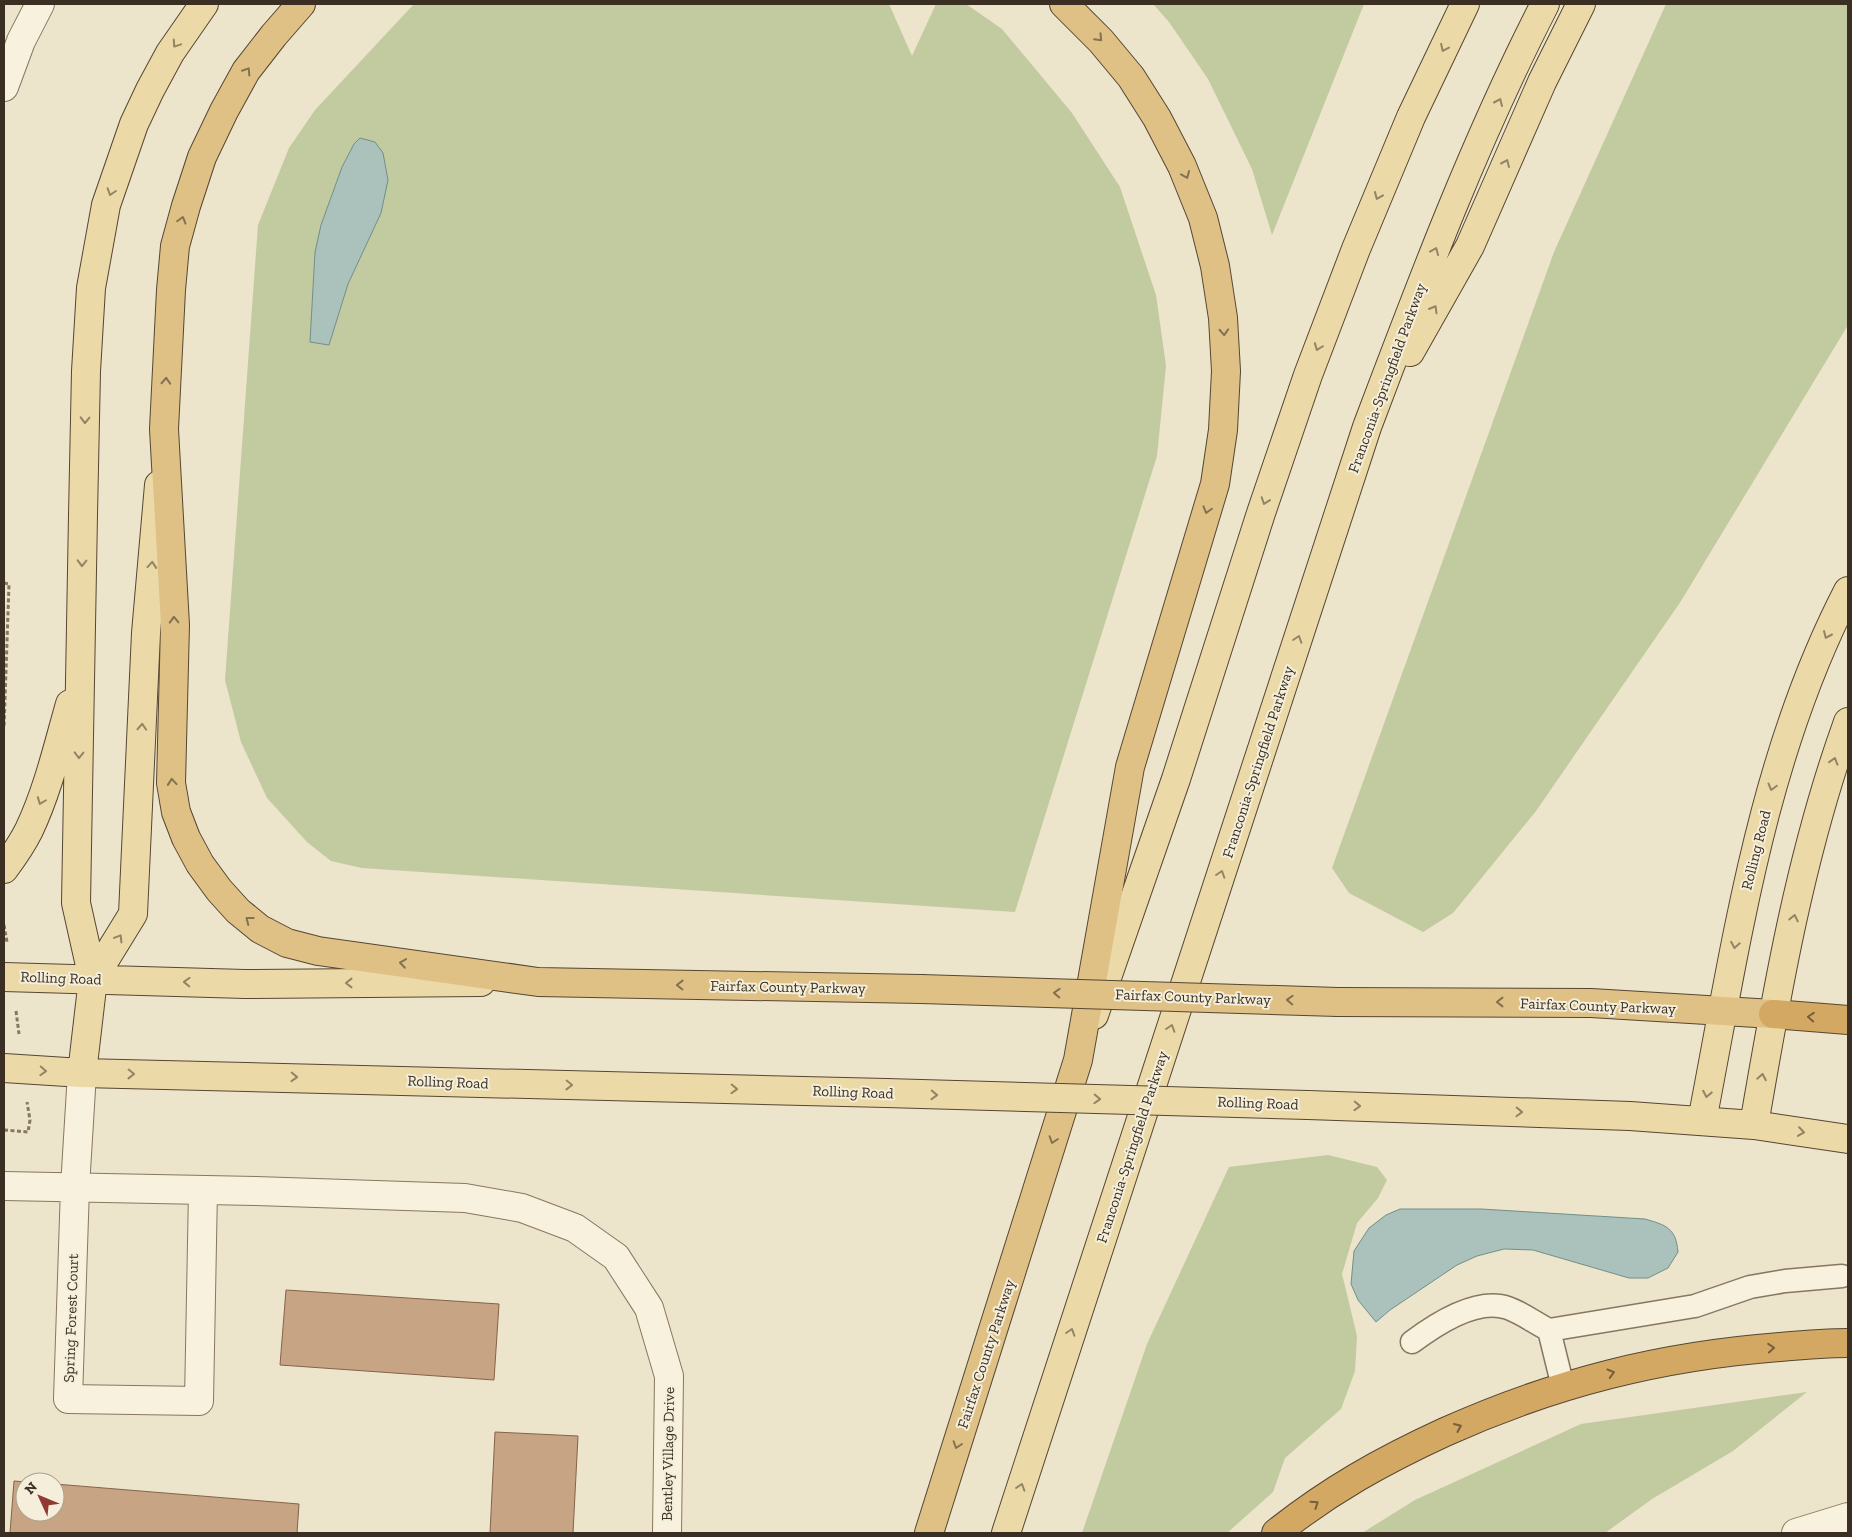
<svg xmlns="http://www.w3.org/2000/svg" width="1852" height="1537" viewBox="0 0 1852 1537" font-family="'Zilla Slab',serif">
  <rect width="100%" height="100%" fill="#ece4cb"/>
  <path fill="#c2ca9f" d="M 414,4 L 889,4 L 912,56 L 936,4 L 966,4 L 1002,29 L 1072,113 L 1120,187 L 1156,295 L 1166,366 L 1157,456 L 1015,912 L 362,868 L 331,861 L 307,842 L 267,798 L 241,742 L 225,680 L 258,225 L 289,148 L 315,110 Z
    M 1153,4 L 1364,4 L 1272,235 L 1252,169 L 1208,79 L 1169,22 Z
    M 1666,4 L 1848,4 L 1848,325 L 1681,601 L 1536,811 L 1453,913 L 1423,932 L 1349,893 L 1332,868 L 1554,252 Z
    M 1328,1155 L 1377,1167 L 1387,1180 L 1378,1198 L 1357,1223 L 1342,1274 L 1357,1336 L 1355,1371 L 1341,1409 L 1285,1458 L 1273,1492 L 1227,1533 L 1082,1533 L 1147,1344 L 1229,1167 Z
    M 1807,1392 L 1733,1451 L 1652,1499 L 1605,1533 L 1362,1533 L 1415,1500 L 1581,1424 Z"/>
  <path fill="#abc1bc" stroke="#728f89" d="M 360,138 L 375,142 L 383,153 L 388,180 L 381,213 L 348,284 L 329,345 L 310,342 L 315,252 L 321,225 L 342,167 L 354,144 Z
    M 1400,1209 L 1481,1209 L 1645,1219 C 1666,1225 1676,1228 1678,1252 L 1668,1268 L 1648,1278 L 1629,1278 L 1533,1250 L 1504,1249 L 1477,1256 L 1457,1265 L 1390,1310 L 1376,1322 L 1358,1300 L 1351,1284 L 1354,1251 L 1369,1228 L 1386,1215 Z"/>
  <path fill="#c7a484" stroke="#856348" d="M 286,1290 L 499,1304 L 494,1380 L 280,1365 Z
    M 495,1432 L 578,1436 L 573,1533 L 490,1533 Z
    M 14,1481 L 26,1482 L 25,1512 L 55,1512 L 55,1484 L 299,1504 L 297,1533 L 10,1533 Z"/>
  <g fill="none" stroke-linecap="round" stroke-linejoin="round">
    <defs>
      <path id="service" d="M 1549,1330 L 1563,1387
        M 1412,1342 C 1436,1324 1477,1297 1508,1308 C 1522,1313 1535,1323 1549,1330 L 1695,1306 L 1750,1287 L 1785,1281 L 1842,1276"/>
      <path id="minor" d="M 82,1073 L 75,1187 L 68,1399 L 199,1401 L 203,1190
        M 4,1186 L 256,1191 L 465,1198 L 522,1208 L 575,1228 L 616,1257 L 649,1308 L 669,1376 L 667,1533
        M 1796,1533 L 1848,1517"/>
      <path id="tertiary" d="M 4,87 L 21,41 L 40,4"/>
      <path id="primary" d="M 1410,352 L 1470,246 L 1542,82 L 1581,4
        M 4,869 C 13,857 22,844 29,830 C 48,790 58,746 70,704
        M 4,977 L 245,984 L 481,982
        M 93,979 L 133,914 L 146,633 L 159,485
        M 1094,1015 L 1176,779 L 1261,513 L 1308,375 L 1356,249 L 1411,117 L 1465,4
        M 4,1068 L 82,1073 L 886,1093
        M 82,1073 L 93,979 L 76,903 L 83,515 L 86,371 L 91,288 L 106,205 L 134,124 L 150,90 L 170,53 L 204,4
        M 1308,1105 L 1630,1116 L 1754,1125 L 1848,1139
        M 1702,1121 C 1737,940 1762,757 1848,591
        M 1754,1125 C 1777,990 1801,852 1848,722
        M 1006,1533 L 1367,427 C 1421,284 1475,140 1545,4"/>
      <path id="trunk" d="M 301,4 L 274,35 L 246,71 L 224,111 L 202,157 L 186,206 L 175,246 L 171,290 L 164,429 L 175,625 L 171,783 L 176,812 L 186,838 L 200,864 L 219,890 L 238,911 L 260,929 L 287,943 L 318,951 L 538,982 L 921,989
        M 1338,1002 L 1591,1003 L 1773,1014
        M 929,1533 L 1078,1060 L 1130,767 L 1215,484 L 1223,430 L 1226,371 L 1223,318 L 1215,266 L 1203,218 L 1182,166 L 1157,118 L 1131,77 L 1101,41 L 1064,4"/>
      <path id="motorway" d="M 1773,1014 L 1848,1020
        M 1276,1533 C 1330,1490 1382,1461 1445,1432 C 1554,1383 1661,1356 1780,1347 C 1803,1345 1826,1343 1848,1343"/>
    </defs>
    <use href="#service" stroke="#887760" stroke-width="25"/>
    <use href="#minor" stroke="#887760" stroke-width="30"/>
    <use href="#tertiary" stroke="#887760" stroke-width="30"/>
    <use href="#primary" stroke="#564633" stroke-width="30"/>
    <use href="#trunk" stroke="#564633" stroke-width="30"/>
    <use href="#motorway" stroke="#564633" stroke-width="30"/>
    <path stroke="#887760" stroke-width="3" stroke-dasharray="4 2.5" stroke-linecap="butt" d="M 4,583 L 9,584 L 4,728
      M 4,925 L 7,942
      M 16,1011 L 19,1034
      M 4,1130 L 28,1132 L 30,1120 L 27,1102"/>
    <use href="#service" stroke="#f7f1de" stroke-width="22"/>
    <use href="#minor" stroke="#f7f1de" stroke-width="28"/>
    <use href="#tertiary" stroke="#f7f1de" stroke-width="28"/>
    <use href="#primary" stroke="#ebdaa7" stroke-width="28"/>
    <use href="#trunk" stroke="#dfc185" stroke-width="28"/>
    <use href="#motorway" stroke="#d3a863" stroke-width="28"/>
    <defs>
      <path id="primary-bridge" d="M 886,1093 L 1308,1105"/>
      <path id="trunk-bridge" d="M 921,989 L 1338,1002"/>
    </defs>
    <use href="#primary-bridge" stroke="#564633" stroke-width="30" stroke-linecap="butt"/>
    <use href="#trunk-bridge" stroke="#564633" stroke-width="30" stroke-linecap="butt"/>
    <use href="#primary-bridge" stroke="#ebdaa7" stroke-width="28"/>
    <use href="#trunk-bridge" stroke="#dfc185" stroke-width="28"/>
  </g>
  <defs><path id="oneway-chevron" d="M-2-3.5L2.5 0L-2 3.5" fill="none" stroke-width="1.6" stroke-linecap="round" stroke-linejoin="round" transform="scale(1.25)"/></defs>
  <g stroke="#84714f">
    <use href="#oneway-chevron" transform="translate(1099 38) rotate(47)"/>
    <use href="#oneway-chevron" transform="translate(247 71) rotate(-57)"/>
    <use href="#oneway-chevron" transform="translate(1186 175) rotate(68)"/>
    <use href="#oneway-chevron" transform="translate(182 220) rotate(-74)"/>
    <use href="#oneway-chevron" transform="translate(1224 332) rotate(87)"/>
    <use href="#oneway-chevron" transform="translate(166 381) rotate(-87)"/>
    <use href="#oneway-chevron" transform="translate(1207 510) rotate(106)"/>
    <use href="#oneway-chevron" transform="translate(174 620) rotate(-92)"/>
    <use href="#oneway-chevron" transform="translate(172 782) rotate(-95)"/>
    <use href="#oneway-chevron" transform="translate(249 920) rotate(-142)"/>
    <use href="#oneway-chevron" transform="translate(403 963) rotate(-172)"/>
    <use href="#oneway-chevron" transform="translate(680 985) rotate(-179)"/>
    <use href="#oneway-chevron" transform="translate(1057 993) rotate(-178)"/>
    <use href="#oneway-chevron" transform="translate(1290 1000) rotate(-178)"/>
    <use href="#oneway-chevron" transform="translate(1500 1002) rotate(-180)"/>
    <use href="#oneway-chevron" transform="translate(1053 1140) rotate(108)"/>
    <use href="#oneway-chevron" transform="translate(957 1445) rotate(108)"/>
  </g>
  <g stroke="#928464">
    <use href="#oneway-chevron" transform="translate(176 44) rotate(124)"/>
    <use href="#oneway-chevron" transform="translate(1444 48) rotate(115)"/>
    <use href="#oneway-chevron" transform="translate(1499 102) rotate(-66)"/>
    <use href="#oneway-chevron" transform="translate(1506 163) rotate(-66)"/>
    <use href="#oneway-chevron" transform="translate(111 192) rotate(108)"/>
    <use href="#oneway-chevron" transform="translate(1378 196) rotate(113)"/>
    <use href="#oneway-chevron" transform="translate(1435 251) rotate(-67)"/>
    <use href="#oneway-chevron" transform="translate(1434 309) rotate(-60)"/>
    <use href="#oneway-chevron" transform="translate(1318 347) rotate(111)"/>
    <use href="#oneway-chevron" transform="translate(85 420) rotate(91)"/>
    <use href="#oneway-chevron" transform="translate(1265 501) rotate(109)"/>
    <use href="#oneway-chevron" transform="translate(82 563) rotate(91)"/>
    <use href="#oneway-chevron" transform="translate(152 565) rotate(-85)"/>
    <use href="#oneway-chevron" transform="translate(1827 635) rotate(114)"/>
    <use href="#oneway-chevron" transform="translate(1298 639) rotate(-72)"/>
    <use href="#oneway-chevron" transform="translate(142 727) rotate(-87)"/>
    <use href="#oneway-chevron" transform="translate(79 755) rotate(91)"/>
    <use href="#oneway-chevron" transform="translate(1834 761) rotate(-73)"/>
    <use href="#oneway-chevron" transform="translate(1772 787) rotate(105)"/>
    <use href="#oneway-chevron" transform="translate(41 801) rotate(111)"/>
    <use href="#oneway-chevron" transform="translate(1221 874) rotate(-72)"/>
    <use href="#oneway-chevron" transform="translate(1794 918) rotate(-78)"/>
    <use href="#oneway-chevron" transform="translate(119 938) rotate(-59)"/>
    <use href="#oneway-chevron" transform="translate(1735 945) rotate(100)"/>
    <use href="#oneway-chevron" transform="translate(187 982) rotate(-178)"/>
    <use href="#oneway-chevron" transform="translate(349 983) rotate(180)"/>
    <use href="#oneway-chevron" transform="translate(1171 1028) rotate(-72)"/>
    <use href="#oneway-chevron" transform="translate(43 1071) rotate(3)"/>
    <use href="#oneway-chevron" transform="translate(131 1074) rotate(1)"/>
    <use href="#oneway-chevron" transform="translate(294 1077) rotate(2)"/>
    <use href="#oneway-chevron" transform="translate(1762 1077) rotate(-80)"/>
    <use href="#oneway-chevron" transform="translate(569 1085) rotate(1)"/>
    <use href="#oneway-chevron" transform="translate(734 1089) rotate(2)"/>
    <use href="#oneway-chevron" transform="translate(1707 1094) rotate(101)"/>
    <use href="#oneway-chevron" transform="translate(934 1095) rotate(2)"/>
    <use href="#oneway-chevron" transform="translate(1097 1099) rotate(2)"/>
    <use href="#oneway-chevron" transform="translate(1357 1106) rotate(2)"/>
    <use href="#oneway-chevron" transform="translate(1519 1112) rotate(2)"/>
    <use href="#oneway-chevron" transform="translate(1801 1132) rotate(8)"/>
    <use href="#oneway-chevron" transform="translate(1071 1332) rotate(-72)"/>
    <use href="#oneway-chevron" transform="translate(1021 1487) rotate(-72)"/>
  </g>
  <g stroke="#775f3c">
    <use href="#oneway-chevron" transform="translate(1811 1017) rotate(-176)"/>
    <use href="#oneway-chevron" transform="translate(1771 1348) rotate(-4)"/>
    <use href="#oneway-chevron" transform="translate(1611 1373) rotate(-16)"/>
    <use href="#oneway-chevron" transform="translate(1458 1427) rotate(-24)"/>
    <use href="#oneway-chevron" transform="translate(1315 1504) rotate(-35)"/>
  </g>
  <g text-anchor="middle" dominant-baseline="central" stroke-width="4" stroke-linejoin="round" paint-order="stroke">
    <g font-size="15" fill="#3a2f22" stroke="#f4eeda">
      <text transform="translate(1387 378) rotate(-70)">Franconia-Springfield Parkway</text>
      <text transform="translate(1258 762) rotate(-72)">Franconia-Springfield Parkway</text>
      <text transform="translate(1756 850) rotate(-76)">Rolling Road</text>
      <text transform="translate(61 978) rotate(2)">Rolling Road</text>
      <text transform="translate(788 987) rotate(1)">Fairfax County Parkway</text>
      <text transform="translate(1193 997) rotate(2)">Fairfax County Parkway</text>
      <text transform="translate(1598 1006) rotate(2)">Fairfax County Parkway</text>
      <text transform="translate(448 1082) rotate(2)">Rolling Road</text>
      <text transform="translate(853 1092) rotate(2)">Rolling Road</text>
      <text transform="translate(1258 1103) rotate(2)">Rolling Road</text>
      <text transform="translate(1132 1147) rotate(-72)">Franconia-Springfield Parkway</text>
      <text transform="translate(71 1318) rotate(-88)">Spring Forest Court</text>
      <text transform="translate(986 1354) rotate(-72)">Fairfax County Parkway</text>
      <text transform="translate(668 1454) rotate(-89)">Bentley Village Drive</text>
    </g>
  </g>
  <rect width="1852" height="1537" fill="none" stroke="#3a2f22" stroke-width="10"/>
  <g transform="translate(40 1497) rotate(314)"><circle r="24" fill="#f4eeda" stroke="#aaa290"/>
  <path d="M0-4L9 19L0 12L-9 19Z" fill="#923934"/>
  <text y="-8" font-size="14" font-weight="bold" text-anchor="middle" fill="#3a2f22">N</text>
  </g>
</svg>
